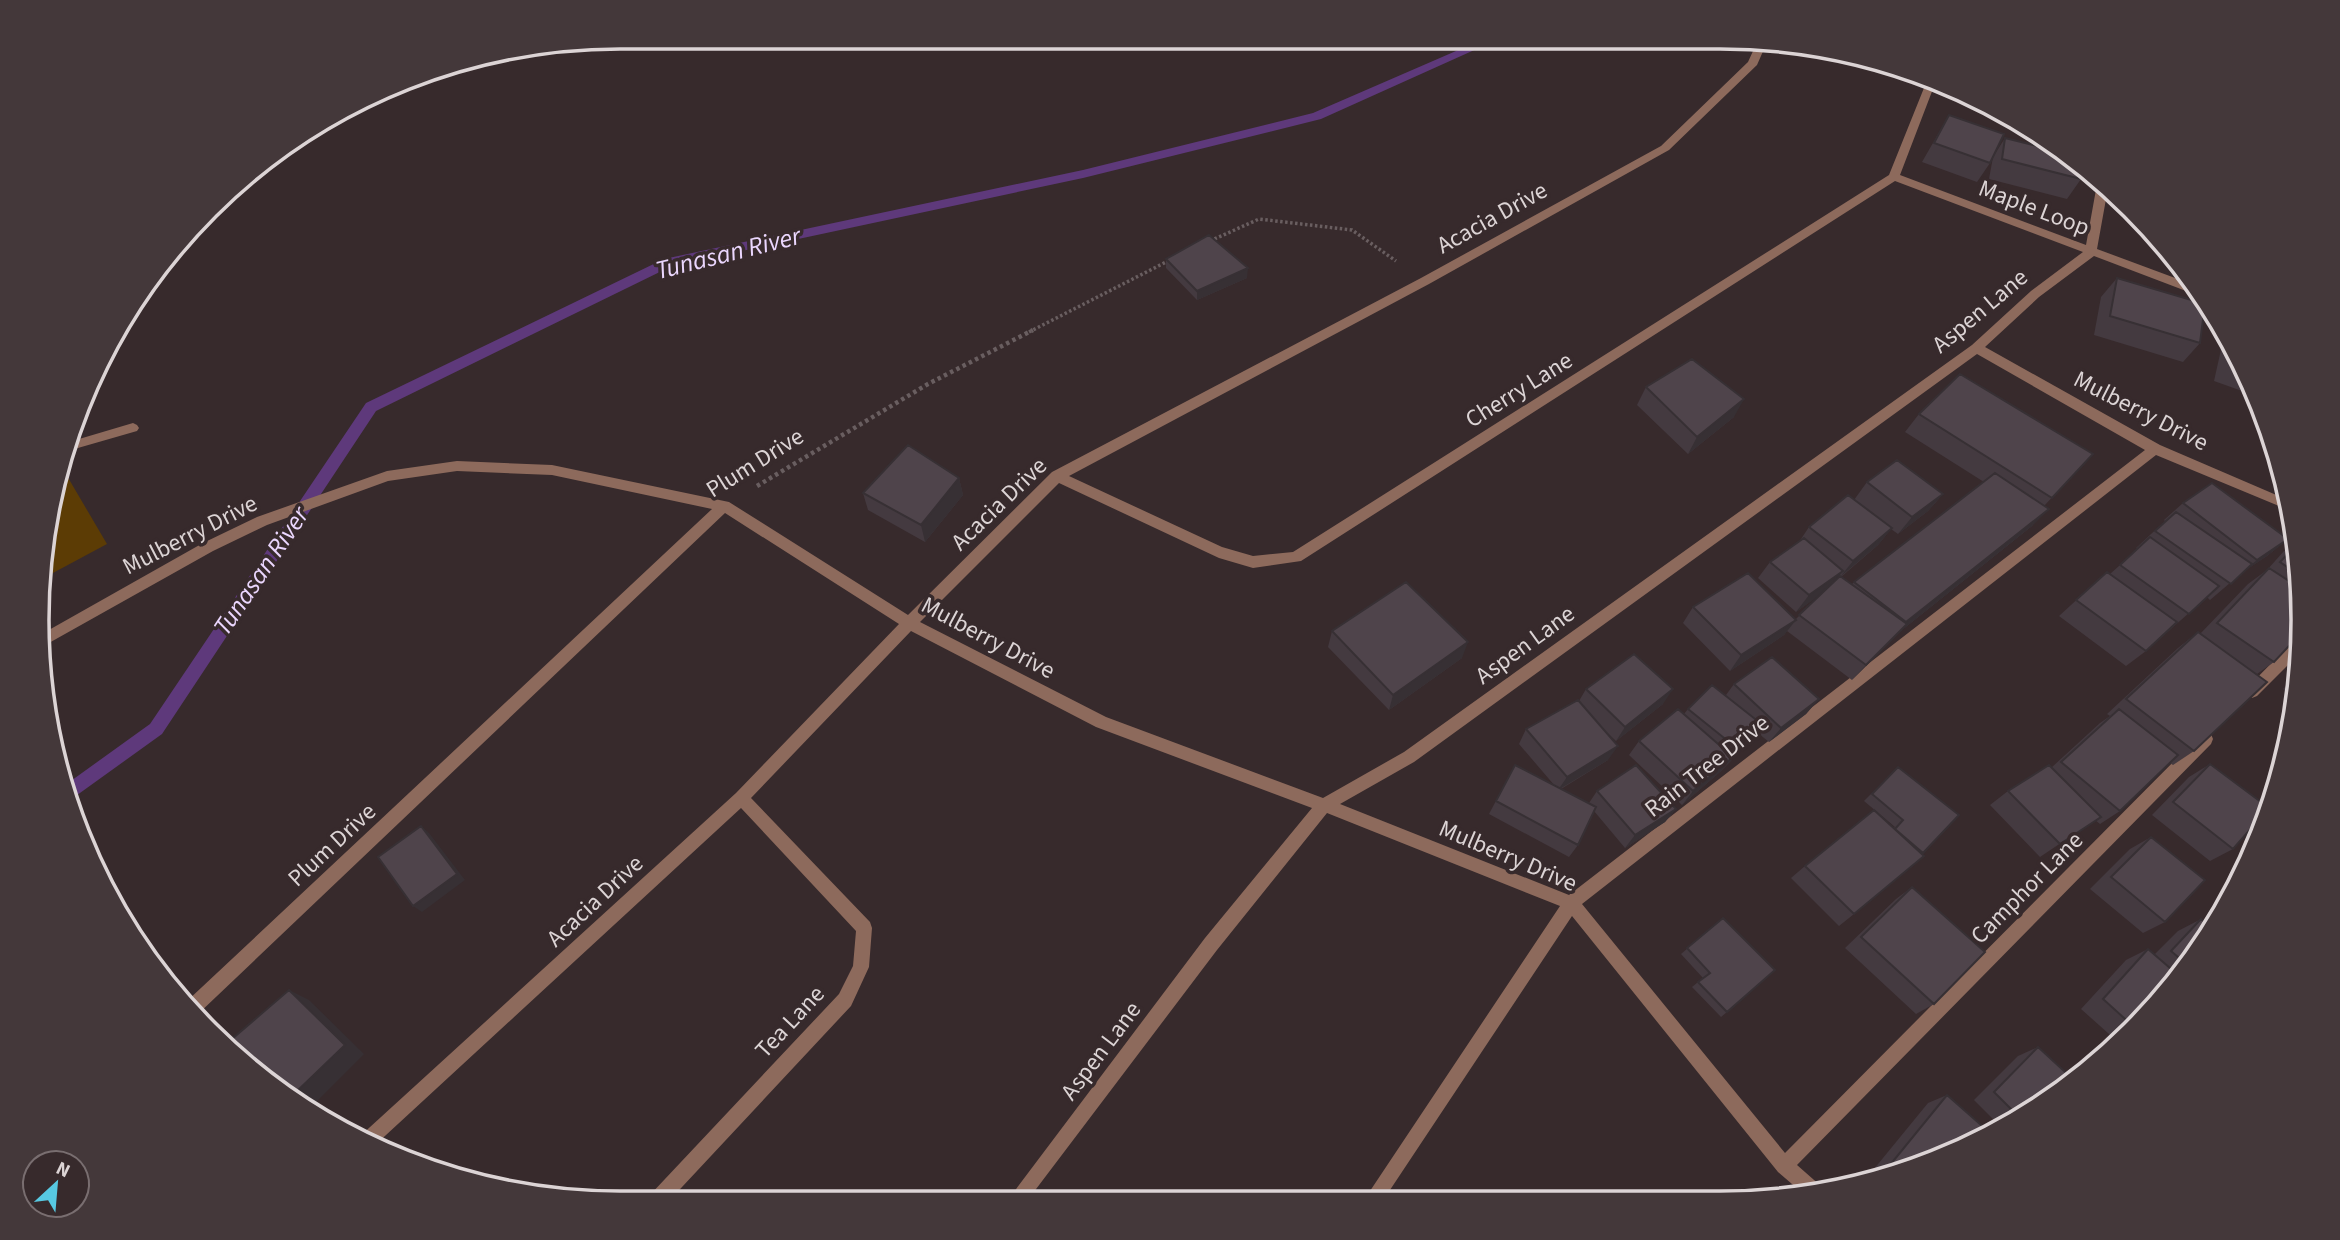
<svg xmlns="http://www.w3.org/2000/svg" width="2340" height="1240" viewBox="0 0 2340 1240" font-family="'Source Sans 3',sans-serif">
  <rect width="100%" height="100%" fill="#372a2c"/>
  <path fill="#5c3c05" d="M 60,464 L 107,544 L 38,581 L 57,469 Z"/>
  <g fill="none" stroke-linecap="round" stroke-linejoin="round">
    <path fill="#5e397b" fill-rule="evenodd" d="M 1486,38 L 1501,38 L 1321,119 L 1083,178 L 672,266 L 376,411 L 162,734 L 73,798 L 68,783 L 150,724 L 366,403 L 664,259 L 1083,170 L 1313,113 Z"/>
    <path stroke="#695e60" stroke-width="3.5" stroke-dasharray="2.5 2.5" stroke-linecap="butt" d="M 1210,241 L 1259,219 L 1352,230 L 1396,261
      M 1029,332 L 1170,260"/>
    <path stroke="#695e60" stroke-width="4.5" stroke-dasharray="3.5 3.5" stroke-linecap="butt" d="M 757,486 L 928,384 L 1033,330"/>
    <path fill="#8d6a5c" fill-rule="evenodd" d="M 1759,38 L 1768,40 L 1757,65 L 1669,150 L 1429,284 L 1069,476 L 1222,547 L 1253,556 L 1293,552 L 1889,175 L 1928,78 L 1936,81 L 1900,175 L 2086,245 L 2097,184 L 2100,181 L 2108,188 L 2097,249 L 2194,285 L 2201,294 L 2194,294 L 2094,256 L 2039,297 L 1985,347 L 2160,445 L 2288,500 L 2291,511 L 2156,455 L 1582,904 L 1785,1153 L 2201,734 L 2206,732 L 2211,734 L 2213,739 L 2211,744 L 1797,1165 L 1822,1187 L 1824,1191 L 1806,1196 L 1778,1172 L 1572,916 L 1384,1199 L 1364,1200 L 1560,906 L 1327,813 L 1217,950 L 1027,1201 L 1007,1201 L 1205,938 L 1312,808 L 1096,727 L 911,631 L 751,798 L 870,922 L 872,928 L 869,967 L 851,1006 L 668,1202 L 646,1202 L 649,1196 L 839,994 L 853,966 L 856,931 L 741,808 L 373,1147 L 362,1143 L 358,1138 L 736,793 L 899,624 L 725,513 L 197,1015 L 186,1002 L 712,509 L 552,475 L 457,471 L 388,481 L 267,525 L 213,551 L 40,648 L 40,635 L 203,543 L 257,517 L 387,471 L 457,461 L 552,465 L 729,502 L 908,615 L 1052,472 L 1421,278 L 1661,146 L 1748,62 ZM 1895,181 L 2083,252 L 2031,291 L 1972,345 L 1404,752 L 1323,798 L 1106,717 L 920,622 L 1059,483 L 1219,558 L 1253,568 L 1301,561 ZM 1977,354 L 2145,450 L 1569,895 L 1340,804 L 1414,762 Z
      M 133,423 L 137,425 L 139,428 L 137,431 L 64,452 L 69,442 Z
      M 2301,636 L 2302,651 L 2257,696 L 2252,698 L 2247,696 L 2245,692 L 2247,688 L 2296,638 Z"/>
  </g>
  <path fill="#443a40" d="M 1949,115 L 1990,163 L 1977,182 L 1922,162 Z
    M 2011,118 L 2023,125 L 2010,121 Z
    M 2005,138 L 2081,179 L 2067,199 L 1989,179 L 1993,157 Z
    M 1166,259 L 1247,278 L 1197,300 L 1166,268 Z
    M 2117,278 L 2200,343 L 2183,362 L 2094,335 L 2101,297 Z
    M 2230,338 L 2256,396 L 2214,381 L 2222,345 Z
    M 1646,387 L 1734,417 L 1688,454 L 1637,405 Z
    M 1919,414 L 2093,454 L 2044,506 L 2032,526 L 1902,630 L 1852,680 L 1787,631 L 1784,635 L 1730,671 L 1683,623 L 1693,607 L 1796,619 L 1822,593 L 1796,612 L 1758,578 L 1770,562 L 1799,542 L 1809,527 L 1854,500 L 1867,482 L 1943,494 L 1928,511 L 1898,534 L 1891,529 L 1878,545 L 1841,577 L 1852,584 L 1984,482 L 1905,432 Z
    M 959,478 L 963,495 L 925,542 L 868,510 L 863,493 Z
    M 2183,503 L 2288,539 L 2267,556 L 2244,571 L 2210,600 L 2207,597 L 2146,651 L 2126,666 L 2059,616 L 2107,572 L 2110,574 L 2138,549 L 2136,548 L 2165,521 L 2164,520 Z
    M 2297,541 L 2301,633 L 2274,662 L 2257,674 L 2194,751 L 2173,765 L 2170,763 L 2120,811 L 2100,824 L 2095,820 L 2040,857 L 1990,805 L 2008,791 L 2051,768 L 2100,723 L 2110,716 L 2107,714 L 2178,648 L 2198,632 L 2200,634 L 2248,584 L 2267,570 L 2284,551 Z
    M 1332,631 L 1462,658 L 1389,710 L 1328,647 Z
    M 2300,672 L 2295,698 L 2283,689 Z
    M 1734,684 L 1819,699 L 1806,714 L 1769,742 L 1758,733 L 1721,771 L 1682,805 L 1629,755 L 1639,741 L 1684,714 L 1688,709 L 1726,695 Z
    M 1586,689 L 1663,704 L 1616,741 L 1601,727 L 1608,760 L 1561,789 L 1589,803 L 1597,791 L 1676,809 L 1665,822 L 1625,848 L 1594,811 L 1578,845 L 1569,857 L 1489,814 L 1515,765 L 1555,786 L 1519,744 L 1526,729 L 1579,701 Z
    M 2210,764 L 2267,807 L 2273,799 L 2269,810 L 2233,849 L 2210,861 L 2152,815 L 2189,777 Z
    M 1898,767 L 1959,815 L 1922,854 L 1854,914 L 1839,926 L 1791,878 L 1805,866 L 1895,827 L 1864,801 Z
    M 2151,837 L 2165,922 L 2143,933 L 2090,889 L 2130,849 Z
    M 2252,854 L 2243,878 L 2240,883 L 2229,874 Z
    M 1912,887 L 1934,1004 L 1916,1014 L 1845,948 L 1896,899 Z
    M 1723,918 L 1727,1012 L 1721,1017 L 1692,987 L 1703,978 L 1681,954 Z
    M 2201,919 L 2210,927 L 2159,1004 L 2118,1042 L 2081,1009 L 2126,960 L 2148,949 L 2154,955 L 2178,931 Z
    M 2038,1047 L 2076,1082 L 2000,1126 L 1974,1100 L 2018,1056 Z
    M 1947,1095 L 1943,1159 L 1865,1180 L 1928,1103 Z"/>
  <path fill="#373034" d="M 1248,268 L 1247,278 L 1197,300 L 1197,291 Z
    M 1744,399 L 1734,417 L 1688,454 L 1697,437 Z
    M 959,478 L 963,495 L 925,542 L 921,525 Z
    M 1943,494 L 1928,511 L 1898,534 L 1912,517 Z
    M 2049,509 L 2032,526 L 1902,630 L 1852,680 L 1906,622 Z
    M 1892,528 L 1878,545 L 1840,577 L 1853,561 Z
    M 2288,539 L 2267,556 L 2236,577 L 2257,560 Z
    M 1843,571 L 1830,588 L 1796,612 L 1809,595 Z
    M 1796,620 L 1784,635 L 1730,671 L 1741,655 Z
    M 1468,642 L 1462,658 L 1389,710 L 1393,695 Z
    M 1673,689 L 1663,704 L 1616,741 L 1625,727 Z
    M 1819,699 L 1806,714 L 1769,742 L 1781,728 Z
    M 1764,726 L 1752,740 L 1727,764 L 1739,750 Z
    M 1618,746 L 1608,760 L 1558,790 L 1567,777 Z
    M 1733,757 L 1721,771 L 1682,805 L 1693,791 Z
    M 1676,809 L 1665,822 L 1625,848 L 1635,835 Z
    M 421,826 L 429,833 L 465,880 L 422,912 L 413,906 Z
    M 289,990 L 309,1000 L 364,1054 L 311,1107 L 294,1094 Z
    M 474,1176 L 491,1182 L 496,1188 L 481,1185 Z"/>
  <path fill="#4f444b" stroke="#373034" stroke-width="2" d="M 1949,115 L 2004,134 L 1990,163 L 1934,143 Z
    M 2005,138 L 2070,154 L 2082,164 L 2081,179 L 2002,159 Z
    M 1209,235 L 1248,268 L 1197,291 L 1166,259 Z
    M 2117,278 L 2205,304 L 2200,343 L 2110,316 Z
    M 2235,350 L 2242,366 L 2232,363 Z
    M 1692,359 L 1744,399 L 1697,437 L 1646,387 Z
    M 1960,374 L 2093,454 L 2052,498 L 1919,414 Z
    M 908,445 L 959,478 L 921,525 L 863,493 Z
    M 1897,460 L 1943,494 L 1912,517 L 1867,482 Z
    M 1995,473 L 2049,509 L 1906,622 L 1854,582 Z
    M 2212,483 L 2288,539 L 2257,560 L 2183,503 Z
    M 1848,495 L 1892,528 L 1853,561 L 1809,527 Z
    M 2176,512 L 2252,564 L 2231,584 L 2155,531 Z
    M 2150,537 L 2219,586 L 2189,614 L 2120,565 Z
    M 1804,538 L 1843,571 L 1809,595 L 1770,562 Z
    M 2298,543 L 2298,544 L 2299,575 L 2280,562 Z
    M 2269,568 L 2300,588 L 2301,633 L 2274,662 L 2217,623 Z
    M 2107,572 L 2177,622 L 2146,651 L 2076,600 Z
    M 1748,573 L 1796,620 L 1741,655 L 1693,607 Z
    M 1840,576 L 1907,624 L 1866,665 L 1799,615 Z
    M 1406,582 L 1468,642 L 1393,695 L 1332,631 Z
    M 2198,632 L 2267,682 L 2194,751 L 2126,699 Z
    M 1634,654 L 1673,689 L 1625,727 L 1586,689 Z
    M 1772,657 L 1819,699 L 1781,728 L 1734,684 Z
    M 1712,685 L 1764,726 L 1739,750 L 1688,709 Z
    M 1578,700 L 1618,746 L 1567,777 L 1526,729 Z
    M 1678,709 L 1733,757 L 1693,791 L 1639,741 Z
    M 2119,709 L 2178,755 L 2120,811 L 2061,762 Z
    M 2210,764 L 2269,808 L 2233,849 L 2173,802 Z
    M 1515,765 L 1596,807 L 1578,845 L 1496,801 Z
    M 1636,765 L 1676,809 L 1635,835 L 1597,791 Z
    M 2049,765 L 2101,817 L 2060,844 L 2008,791 Z
    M 1898,767 L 1959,815 L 1923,853 L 1895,829 L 1903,820 L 1872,794 Z
    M 1874,810 L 1924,856 L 1854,914 L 1805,866 Z
    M 421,826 L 457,874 L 413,906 L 378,857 Z
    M 2151,837 L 2205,880 L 2165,922 L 2111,877 Z
    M 1912,887 L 1985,952 L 1934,1004 L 1861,937 Z
    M 1723,918 L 1775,970 L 1727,1012 L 1698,982 L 1710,973 L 1687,948 Z
    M 2201,919 L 2210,927 L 2186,964 L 2171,951 Z
    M 2148,949 L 2178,975 L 2159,1004 L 2134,1027 L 2103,999 Z
    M 289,990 L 345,1045 L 294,1094 L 225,1045 Z
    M 2038,1047 L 2076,1082 L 2018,1116 L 1994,1092 Z
    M 1947,1095 L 1989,1132 L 1943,1159 L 1881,1176 Z
    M 474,1176 L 481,1185 L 467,1183 Z
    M 1162,1190 L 1175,1200 L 1155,1200 Z"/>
  <g text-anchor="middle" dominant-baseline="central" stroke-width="7" stroke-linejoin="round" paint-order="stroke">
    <g font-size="24" fill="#dcd4d5" stroke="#372a2c">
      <text transform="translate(2034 208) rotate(21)">Maple Loop</text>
      <text transform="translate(1492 218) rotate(-29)">Acacia Drive</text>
      <text transform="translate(1980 311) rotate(-40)">Aspen Lane</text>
      <text transform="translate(1519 390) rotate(-32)">Cherry Lane</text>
      <text transform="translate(2141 411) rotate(27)">Mulberry Drive</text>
      <text transform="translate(755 463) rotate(-32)">Plum Drive</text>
      <text transform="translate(999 504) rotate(-44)">Acacia Drive</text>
      <text transform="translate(190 535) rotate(-27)">Mulberry Drive</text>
      <text transform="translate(988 638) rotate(28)">Mulberry Drive</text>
      <text transform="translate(1525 645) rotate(-36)">Aspen Lane</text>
      <text transform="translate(1707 766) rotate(-38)">Rain Tree Drive</text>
      <text transform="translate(332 845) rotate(-43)">Plum Drive</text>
      <text transform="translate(1508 856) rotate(23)">Mulberry Drive</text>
      <text transform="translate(2027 888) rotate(-45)">Camphor Lane</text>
      <text transform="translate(595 901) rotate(-43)">Acacia Drive</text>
      <text transform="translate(790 1022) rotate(-47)">Tea Lane</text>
      <text transform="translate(1101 1051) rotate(-53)">Aspen Lane</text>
    </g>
    <g font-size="26" font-style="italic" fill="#ebd7fe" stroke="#372a2c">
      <text transform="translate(728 253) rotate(-14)">Tunasan River</text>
      <text transform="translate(261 571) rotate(-56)">Tunasan River</text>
    </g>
  </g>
  <path d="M0 0H2340V1240H0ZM620 49H1720A571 571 0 0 1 2291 620V620A571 571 0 0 1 1720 1191H620A571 571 0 0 1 49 620V620A571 571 0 0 1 620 49Z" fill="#44383a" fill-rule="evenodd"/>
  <path fill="none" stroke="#dcd4d5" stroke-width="3.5" d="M620 49H1720A571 571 0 0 1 2291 620V620A571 571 0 0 1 1720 1191H620A571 571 0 0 1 49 620V620A571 571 0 0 1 620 49Z"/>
  <g transform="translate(56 1184) rotate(26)"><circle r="33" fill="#372a2c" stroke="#796e70" stroke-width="2"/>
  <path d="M0-5L12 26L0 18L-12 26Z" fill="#57c9e2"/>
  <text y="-10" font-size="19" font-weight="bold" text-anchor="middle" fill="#dcd4d5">N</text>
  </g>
</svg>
